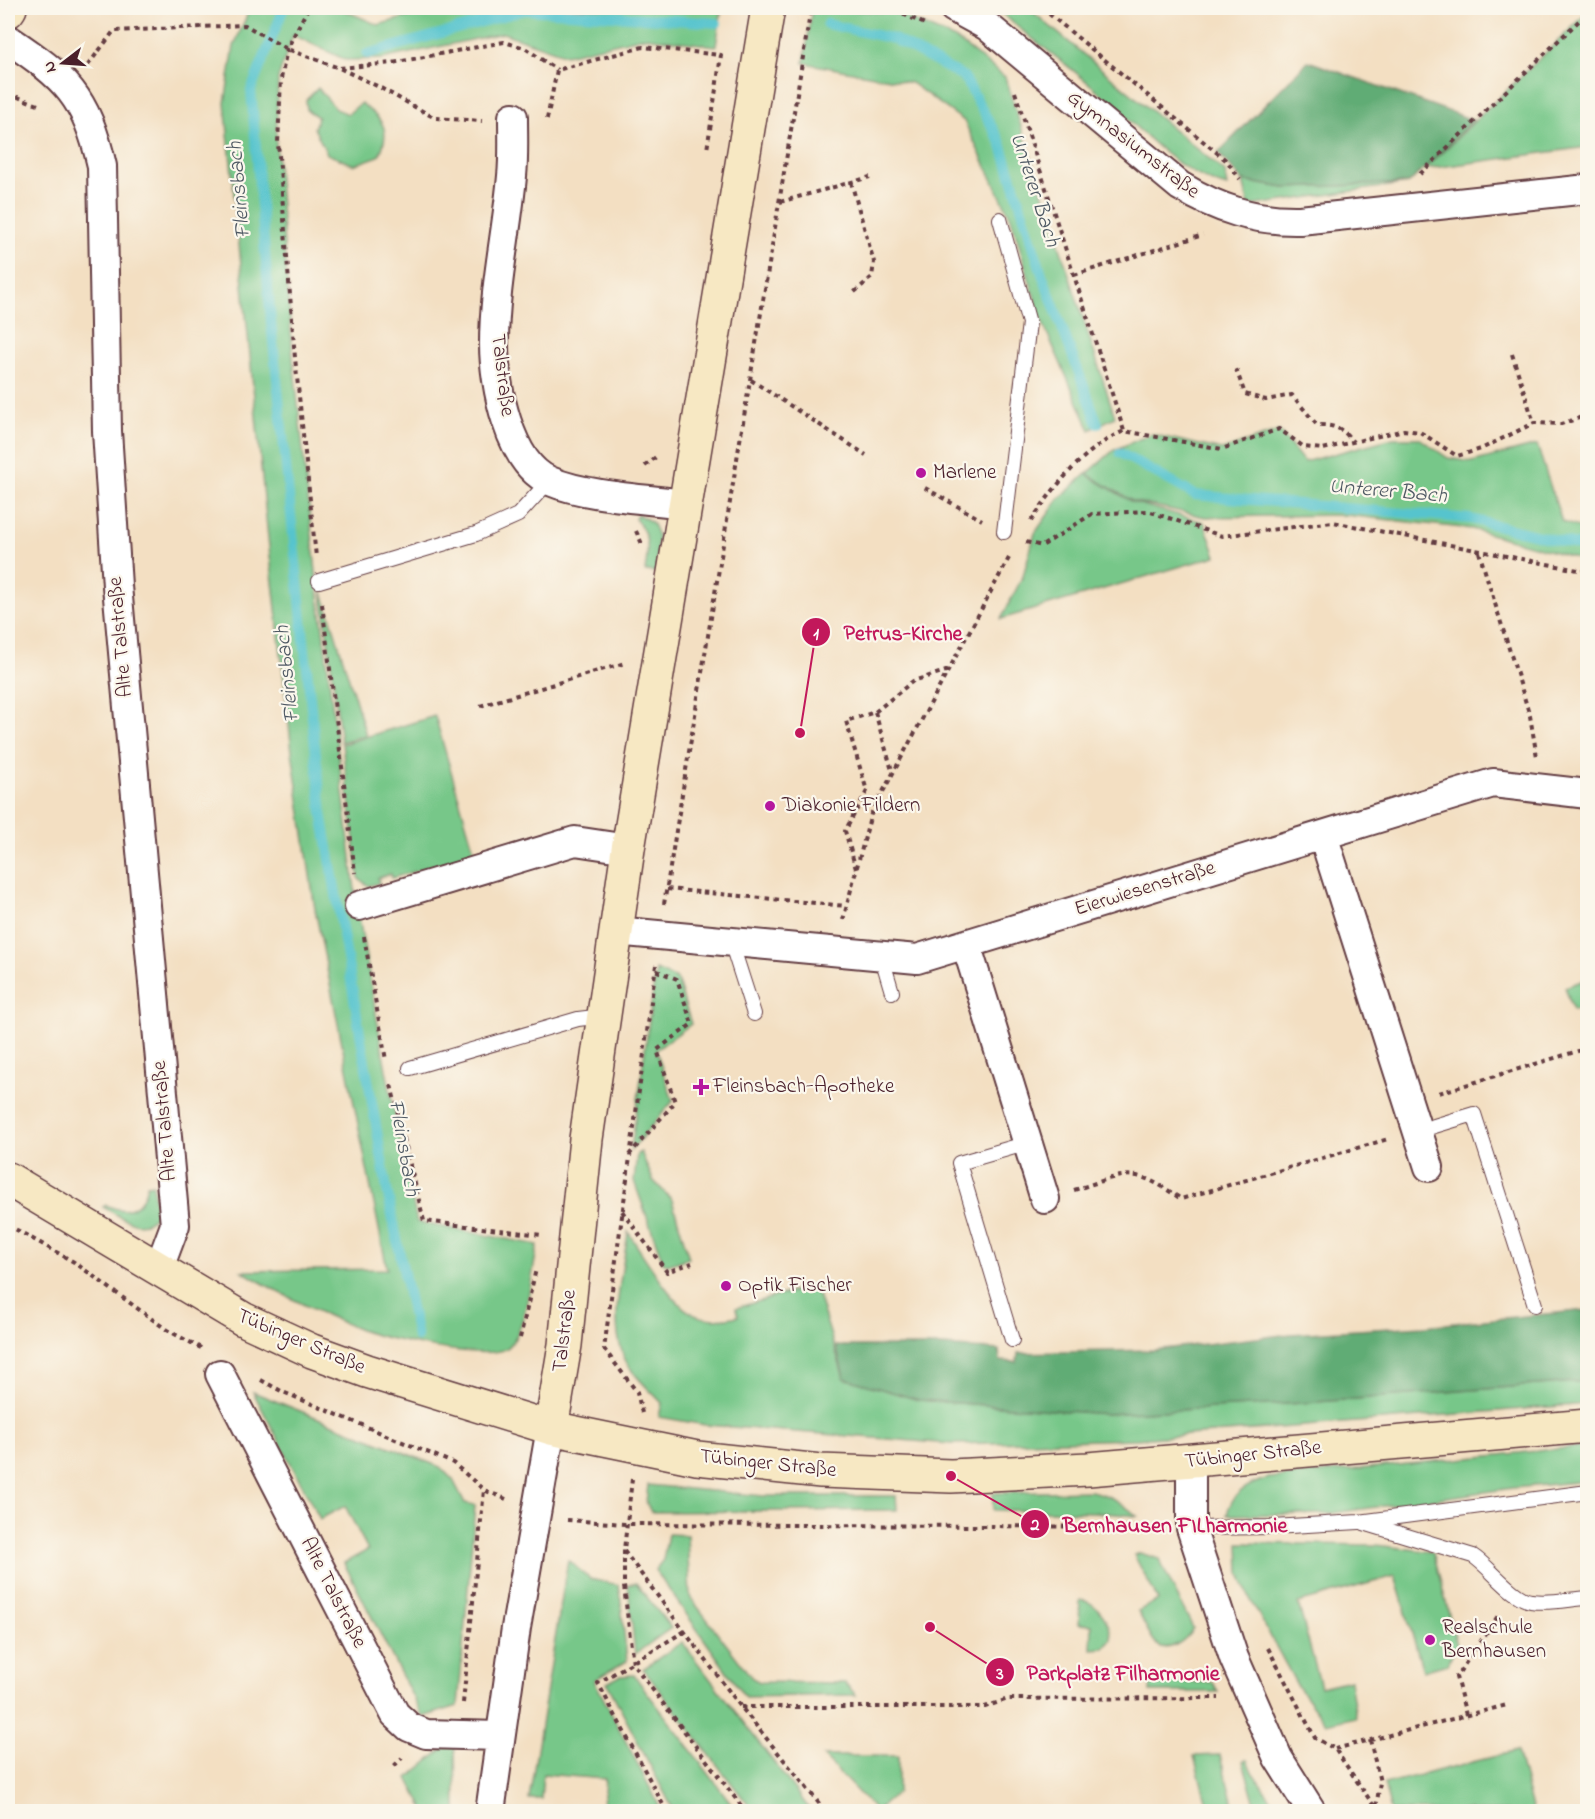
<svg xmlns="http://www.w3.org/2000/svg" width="1595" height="1819" viewBox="0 0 1595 1819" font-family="'Indie Flower',sans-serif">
  <rect width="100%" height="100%" fill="#fbf7ec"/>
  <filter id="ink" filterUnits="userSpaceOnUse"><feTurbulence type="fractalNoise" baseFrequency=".0167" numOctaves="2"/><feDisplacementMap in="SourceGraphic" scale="12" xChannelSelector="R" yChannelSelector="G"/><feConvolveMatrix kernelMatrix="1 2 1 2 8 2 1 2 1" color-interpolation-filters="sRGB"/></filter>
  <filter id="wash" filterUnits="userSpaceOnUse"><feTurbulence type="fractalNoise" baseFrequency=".008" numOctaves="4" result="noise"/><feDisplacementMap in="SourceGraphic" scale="24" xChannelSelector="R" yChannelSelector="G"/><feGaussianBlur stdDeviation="1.35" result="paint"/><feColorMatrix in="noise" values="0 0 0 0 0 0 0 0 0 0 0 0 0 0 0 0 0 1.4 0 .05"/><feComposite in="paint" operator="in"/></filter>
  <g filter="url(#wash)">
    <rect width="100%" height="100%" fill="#f3dfc2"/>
    <path fill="#77c789" stroke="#60735a" stroke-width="1.5" d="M 250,8 L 339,8 L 378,25 L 439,8 L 722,8 L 716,46 L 644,37 L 566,55 L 503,33 L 382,59 L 346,60 L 293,35 L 278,78 L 276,143 L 293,358 L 317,581 L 357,906 L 386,1070 L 417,1222 L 538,1245 C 532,1270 526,1334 507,1348 C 489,1362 383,1339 360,1330 C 320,1313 279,1294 242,1271 L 387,1269 L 315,909 L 292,752 L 268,538 L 225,103 L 234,46 Z
      M 812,8 L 896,13 L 957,40 L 1005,77 L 1115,417 L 1090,430 L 1041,319 L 1011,218 L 964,121 L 911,83 L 804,63 Z
      M 996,8 L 1028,8 L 1225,172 L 1227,187 C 1174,173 1133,121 1092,86 C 1061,59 1026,36 996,8 Z
      M 1587,13 L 1587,147 L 1425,169 Z
      M 318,88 L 336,109 L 348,114 L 361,103 C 383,121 392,128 379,156 L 354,165 L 327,154 L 314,128 L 318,117 L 307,110 L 306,100 Z
      M 1243,181 L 1285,188 L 1409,183 L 1249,206 Z
      M 1279,431 L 1304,462 L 1393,438 L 1419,438 L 1448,458 L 1472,462 L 1537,445 L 1562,522 L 1587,530 L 1587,561 L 1472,529 L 1345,515 L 1205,517 L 1132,501 L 1087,474 L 1114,450 L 1151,434 L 1222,450 Z
      M 1086,474 L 1132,502 L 1204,522 L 1216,556 L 1001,619 L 1023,576 L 1035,533 L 1058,500 Z
      M 637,514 L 652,522 L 658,536 L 656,572 L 645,571 C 648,550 651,536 635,519 Z
      M 321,586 L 366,735 L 341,742 Z
      M 435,716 L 475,854 L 392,878 L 391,874 L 378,878 L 379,883 L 369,886 L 359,879 L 342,744 Z
      M 656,970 L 677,979 L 691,1024 L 656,1050 L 673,1101 L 631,1150 Z
      M 1587,979 L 1587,1006 L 1573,1010 L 1565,987 Z
      M 641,1152 L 653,1180 L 672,1200 L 689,1258 L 668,1265 L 663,1262 L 634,1181 L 637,1154 Z
      M 153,1184 L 156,1215 C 141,1235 121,1216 103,1207 L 106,1205 C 128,1215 142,1209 147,1185 Z
      M 628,1232 C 641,1252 670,1299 688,1311 C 702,1321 723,1320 738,1316 L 736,1308 L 815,1285 L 844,1378 L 919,1400 L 1107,1414 L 1303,1403 L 1587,1381 L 1587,1404 L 1136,1439 L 952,1444 L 705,1425 L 659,1417 L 662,1403 C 651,1391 636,1378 628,1365 C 606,1328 623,1272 628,1232 Z
      M 253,1392 L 440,1467 L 453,1480 L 465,1503 L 475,1505 L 458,1706 L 423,1717 L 344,1563 L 368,1550 L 345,1506 L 320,1519 Z
      M 1587,1446 L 1587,1481 L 1513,1488 L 1326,1514 L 1227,1515 C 1231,1493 1248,1484 1269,1478 Z
      M 648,1485 L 764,1496 L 896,1496 L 897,1510 L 651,1512 L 646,1502 Z
      M 1091,1491 C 1110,1495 1122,1503 1137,1516 L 1094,1512 L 993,1510 L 993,1493 Z
      M 668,1534 L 687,1535 L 690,1597 L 752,1678 L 760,1682 L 845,1683 L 856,1695 L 745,1697 L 655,1570 L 663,1560 Z
      M 1239,1543 L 1376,1545 L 1433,1552 L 1457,1645 L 1447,1664 L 1423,1671 L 1395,1576 L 1298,1603 L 1321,1687 L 1350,1680 L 1356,1717 L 1326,1724 L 1297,1685 L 1248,1595 L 1240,1573 Z
      M 1140,1553 L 1159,1559 L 1193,1628 C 1187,1640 1166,1657 1154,1641 C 1148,1632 1143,1621 1138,1611 L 1158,1600 L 1134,1555 Z
      M 568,1560 L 590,1579 L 619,1585 L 627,1661 L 594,1680 L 662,1811 L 620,1811 L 615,1807 L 603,1805 L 605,1779 L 543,1774 L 541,1799 L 529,1799 Z
      M 636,1583 L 671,1628 L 635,1654 L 628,1585 Z
      M 1080,1600 C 1097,1601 1112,1624 1111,1640 L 1104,1648 L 1091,1649 L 1092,1625 L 1079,1624 Z
      M 682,1642 L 811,1811 L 753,1811 L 643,1669 Z
      M 620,1676 L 634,1675 L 737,1811 L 691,1811 L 688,1806 L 674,1811 L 607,1683 Z
      M 1151,1682 L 1213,1682 L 1218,1692 L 1150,1692 Z
      M 455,1742 L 456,1811 L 425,1811 L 408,1778 L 449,1744 Z
      M 1517,1751 L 1533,1811 L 1391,1811 L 1384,1784 Z
      M 1220,1755 L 1235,1811 L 1209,1811 L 1194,1756 Z
      M 823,1756 L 898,1756 L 898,1792 L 876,1811 Z
      M 1247,1760 L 1252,1772 L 1280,1811 L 1257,1811 L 1243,1761 Z"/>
    <path fill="#61ac75" stroke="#566650" stroke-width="1.5" d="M 1308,61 L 1473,120 L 1409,183 L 1285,188 L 1243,181 L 1218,153 Z
      M 1587,1310 L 1587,1381 L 1303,1403 L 1107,1414 L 919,1400 L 844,1378 L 836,1346 L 942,1346 L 999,1350 L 1000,1361 L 1017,1362 L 1018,1353 L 1154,1350 L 1291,1334 L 1424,1326 Z"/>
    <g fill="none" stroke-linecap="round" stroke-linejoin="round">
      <path stroke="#57c4cd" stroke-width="10" d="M 284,8 L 251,90 L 271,322 L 322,813 L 388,1195 L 417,1337
        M 827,24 L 894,39 L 964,77 L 1001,143 L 1042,274 L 1098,424
        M 367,54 L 525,10 L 717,23
        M 1120,453 L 1195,495 L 1471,519 L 1588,548"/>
    </g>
  </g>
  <g filter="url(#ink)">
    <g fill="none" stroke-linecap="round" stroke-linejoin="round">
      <defs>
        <path id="lane" d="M 1000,219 L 1029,323 L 1004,532
          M 319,581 L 476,534 L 518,515 L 549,481
          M 731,942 L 754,1014
          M 882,958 L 892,992
          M 410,1068 L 578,1019 L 603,1016
          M 1418,1131 L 1474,1114 L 1535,1305
          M 1012,1340 L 959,1163 L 1028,1143
          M 1364,1523 L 1473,1556 C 1489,1566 1513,1599 1531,1601 C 1549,1604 1570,1599 1588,1598
          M 1191,1528 L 1273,1527 L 1359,1522 L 1588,1492"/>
        <path id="street" d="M 954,8 L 987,26 L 1180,186 C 1218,209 1255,221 1300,220 L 1588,189
          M 8,39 C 66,78 86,96 102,166 L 107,431 L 117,586 L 175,1225 L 159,1268
          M 513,117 C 513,136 514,157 512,176 C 507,232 494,288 494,344 C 494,384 509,464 550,481 C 585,496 646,499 685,504
          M 1323,835 L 1429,1167
          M 359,906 L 575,841 L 628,849
          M 615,931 L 917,959 L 1493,783 L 1588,794
          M 966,944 L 1045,1199
          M 220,1374 L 395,1714 L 409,1727 L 426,1734 L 499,1736
          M 1191,1461 L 1191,1528 L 1234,1658 L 1278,1758 L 1312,1812
          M 490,1812 L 516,1628 L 551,1428"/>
        <path id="secondary" d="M 8,11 L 10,8
          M 8,1179 L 243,1319 L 312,1351 L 367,1371 L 551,1428 L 697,1458 L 821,1471 L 951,1476 L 1088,1469 L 1588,1426
          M 551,1428 L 565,1345 L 586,1139 L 628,849 L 768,8"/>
      </defs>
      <use href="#lane" stroke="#633c42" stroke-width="16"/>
      <use href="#street" stroke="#633c42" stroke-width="32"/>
      <use href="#secondary" stroke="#633c42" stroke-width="36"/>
      <path stroke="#633c42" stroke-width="4" stroke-dasharray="4.5 4.5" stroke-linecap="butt" d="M 308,8 L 287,49 L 281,79 L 278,143 L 295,358 L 316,557
        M 832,8 L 896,11 L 927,25
        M 1042,8 L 1227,161 L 1240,179
        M 88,65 L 114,31 L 245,25 L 287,49 L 339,68 L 377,86 L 435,118 L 482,121
        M 340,68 L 392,63 L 504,42 L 525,48 L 557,70
        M 1015,92 L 1124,431
        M 8,98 L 18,97 L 38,105
        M 547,119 L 557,70 L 643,47 L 721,55 L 707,150
        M 1420,174 L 1588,12
        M 851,182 L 874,262 L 872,277 L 851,295
        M 780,202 L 870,177
        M 1074,275 L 1203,235
        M 1512,354 L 1534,423
        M 1236,369 L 1245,394 L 1266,400 L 1292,395 L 1317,425 C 1333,425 1342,427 1352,441
        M 751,380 L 866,455
        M 645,466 L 657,456
        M 925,488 L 982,520
        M 1031,521 C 1055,486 1084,448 1124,431 L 1222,449 L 1279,429 L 1304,447 L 1323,449 L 1404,430 L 1420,432 L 1457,456 L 1481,449 L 1534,423 L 1561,424 L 1588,415
        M 636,531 L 643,546
        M 1026,542 L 1042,546 L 1092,514 L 1148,511 L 1222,536 L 1333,522 L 1588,572
        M 1479,552 L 1530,716 L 1537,757
        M 322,604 L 355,873
        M 480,706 L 625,663
        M 875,712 L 893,774
        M 856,869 L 845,831 L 867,791 L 846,721 L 875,712 L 913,681 L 949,670
        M 667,889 L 846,906
        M 664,904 L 811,8
        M 843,920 L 871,814 L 1010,556
        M 364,937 L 386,1060
        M 391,1085 L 424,1221 L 541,1235
        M 1439,1093 L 1588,1048
        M 629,1155 L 675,1102 L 657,1050 L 692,1024 L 677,979 L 655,970
        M 1074,1190 C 1128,1173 1132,1165 1181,1199 L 1388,1139
        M 622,1211 L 667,1272 L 692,1263
        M 8,1225 L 74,1262 L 167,1330 L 201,1348
        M 520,1338 L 536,1269
        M 261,1380 L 283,1392 L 453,1463 L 484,1490 L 506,1499
        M 642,1413 L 637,1392 L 604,1349 L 656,965
        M 632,1479 L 624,1550 L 624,1586 L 633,1664 L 746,1812
        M 567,1520 L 625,1524 L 1159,1527
        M 624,1551 L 741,1707 L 826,1812
        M 1268,1648 L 1315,1738 L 1335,1749 L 1378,1812
        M 463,1703 L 484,1490
        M 741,1707 L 985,1707 L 1008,1699 L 1219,1698
        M 1466,1715 L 1456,1677 L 1500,1613
        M 1370,1740 L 1380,1782 L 1376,1808
        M 1335,1749 L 1507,1705
        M 394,1766 L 402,1758
        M 667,1812 L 598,1683 L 685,1631"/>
      <use href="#lane" stroke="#fff" stroke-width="14"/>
      <use href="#street" stroke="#fff" stroke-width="28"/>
      <use href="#secondary" stroke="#f7e8c3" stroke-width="33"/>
    </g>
  </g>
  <g fill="#b5179e" stroke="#fbf7ec" stroke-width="2">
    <circle cx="921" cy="473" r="6"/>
    <circle cx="770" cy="806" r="6"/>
    <path d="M698 1078h6v6h6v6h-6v6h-6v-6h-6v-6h6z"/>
    <circle cx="726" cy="1286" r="6"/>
    <circle cx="1430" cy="1640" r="6"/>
  </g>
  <g text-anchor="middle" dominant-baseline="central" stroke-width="4.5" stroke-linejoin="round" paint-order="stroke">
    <g font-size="21" fill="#4a1f2b" stroke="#fbf7ec">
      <text transform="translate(1133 145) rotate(38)">Gymnasiumstraße</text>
      <text transform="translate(502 375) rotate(83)">Talstraße</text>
      <text transform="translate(121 637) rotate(-95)">Alte Talstraße</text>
      <text transform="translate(1145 889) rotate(-17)">Eierwiesenstraße</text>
      <text transform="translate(165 1121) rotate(-95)">Alte Talstraße</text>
      <text transform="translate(565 1331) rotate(-83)">Talstraße</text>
      <text transform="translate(301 1342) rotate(23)">Tübinger Straße</text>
      <text transform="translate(1253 1455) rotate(-6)">Tübinger Straße</text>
      <text transform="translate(768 1464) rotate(6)">Tübinger Straße</text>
      <text transform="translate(333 1593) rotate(63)">Alte Talstraße</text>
    </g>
    <g font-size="21" fill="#4a1f2b" stroke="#fbf7ec" text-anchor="start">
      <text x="933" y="473">Marlene</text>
      <text x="782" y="806">Diakonie Fildern</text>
      <text x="713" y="1087">Fleinsbach-Apotheke</text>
      <text x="738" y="1286">Optik Fischer</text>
      <text x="1442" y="1628">Realschule<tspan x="1442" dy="24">Bernhausen</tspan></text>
    </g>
    <g font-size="22" font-style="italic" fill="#4f5964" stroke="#fbf7ec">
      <text transform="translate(240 190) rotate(-95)">Fleinsbach</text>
      <text transform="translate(1034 190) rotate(72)">Unterer Bach</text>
      <text transform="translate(1388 492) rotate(5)">Unterer Bach</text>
      <text transform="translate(288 674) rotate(-96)">Fleinsbach</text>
      <text transform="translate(403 1148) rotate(80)">Fleinsbach</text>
    </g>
  </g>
  <path fill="none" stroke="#c2185b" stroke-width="2" d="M800 733L816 632M951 1476L1035 1524M930 1627L1000 1672"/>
  <g fill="#c2185b" stroke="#fbf7ec" stroke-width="2">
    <circle cx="800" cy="733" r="6"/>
    <circle cx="951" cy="1476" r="6"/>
    <circle cx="930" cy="1627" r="6"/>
    <circle cx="816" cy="632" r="15"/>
    <circle cx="1035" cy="1524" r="15"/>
    <circle cx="1000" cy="1672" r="15"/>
  </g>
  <g font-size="18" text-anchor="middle" font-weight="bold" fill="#fff">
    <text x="816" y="639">1</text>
    <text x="1035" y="1530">2</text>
    <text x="1000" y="1679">3</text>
  </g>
  <g font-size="22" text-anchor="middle" font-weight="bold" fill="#c2185b" stroke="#fbf7ec" stroke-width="4.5" stroke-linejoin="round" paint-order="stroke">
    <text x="903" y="640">Petrus-Kirche</text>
    <text x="1175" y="1532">Bernhausen FILharmonie</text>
    <text x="1123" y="1680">Parkplatz Filharmonie</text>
  </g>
  <rect width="1595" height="1819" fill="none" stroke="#fbf7ec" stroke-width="30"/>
  <g transform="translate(63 63) rotate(253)" stroke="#fbf7ec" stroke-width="4.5" paint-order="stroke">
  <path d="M0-4.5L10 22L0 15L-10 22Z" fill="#4a1f2b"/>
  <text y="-9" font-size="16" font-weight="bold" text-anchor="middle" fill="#4a1f2b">N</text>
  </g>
</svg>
